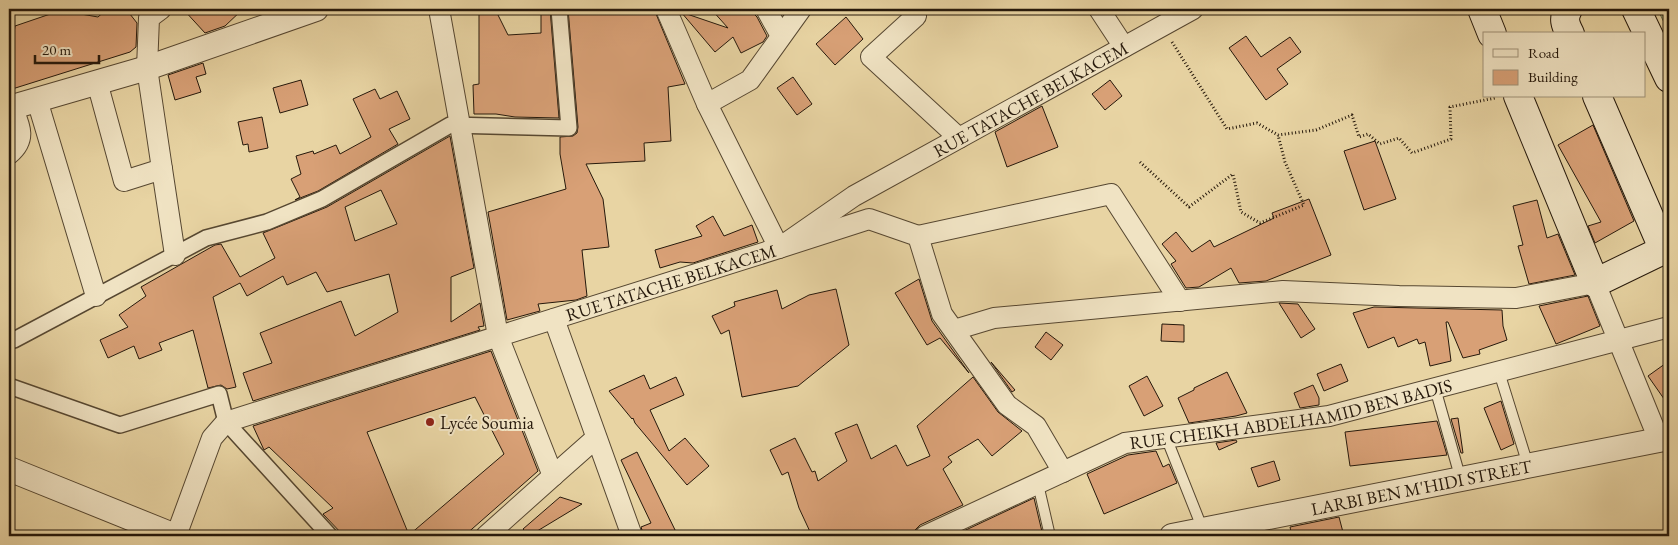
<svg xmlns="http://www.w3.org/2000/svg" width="1678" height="545" viewBox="0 0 1678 545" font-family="'EB Garamond',serif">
  <rect width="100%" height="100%" fill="#e8d4a3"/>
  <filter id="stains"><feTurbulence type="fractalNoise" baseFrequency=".004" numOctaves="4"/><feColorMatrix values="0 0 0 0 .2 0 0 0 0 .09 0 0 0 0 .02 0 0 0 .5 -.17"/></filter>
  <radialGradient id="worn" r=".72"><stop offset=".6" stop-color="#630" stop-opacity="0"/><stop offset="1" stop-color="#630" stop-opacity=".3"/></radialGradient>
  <path fill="#afbe8a" stroke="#6a6b4a" d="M 1666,9 L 1669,9 L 1669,33 L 1659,12 Z"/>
  <path fill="#d8a076" stroke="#25180b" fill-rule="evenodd" d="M 65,9 L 76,9 L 81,14 L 98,17 L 107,9 L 126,9 L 137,23 L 136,47 L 130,52 L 9,90 L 9,69 L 15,26 Z
    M 183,9 L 243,9 L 225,26 L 205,33 Z
    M 479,9 L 495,9 L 508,35 L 541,33 L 541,9 L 550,9 L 559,118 L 515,117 L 496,114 L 474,114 L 473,85 L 479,84 Z
    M 568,9 L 654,9 L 685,84 L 668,87 L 671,141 L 644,143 L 645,161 L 586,164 L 603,199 L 609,247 L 582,250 L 587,296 L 576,300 L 538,304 L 540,311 L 507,320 L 488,212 L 566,189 L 560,154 L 560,137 L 573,136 L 577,133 L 578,127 Z
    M 711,9 L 749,9 L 757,17 L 767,36 L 763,42 L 741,53 L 733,37 L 715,52 L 681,12 L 728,28 Z
    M 846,17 L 863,39 L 835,65 L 816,44 Z
    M 1246,36 L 1261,57 L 1290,37 L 1301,52 L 1277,69 L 1288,84 L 1266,100 L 1229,48 Z
    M 203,63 L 206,74 L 196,77 L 201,92 L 175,100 L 168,75 Z
    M 793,77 L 812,104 L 797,115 L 777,88 Z
    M 301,80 L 308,105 L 280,113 L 273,88 Z
    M 1110,80 L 1122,96 L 1105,110 L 1092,94 Z
    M 375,89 L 380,99 L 397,91 L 410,119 L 389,129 L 398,144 L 318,191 L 295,200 L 300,197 L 291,179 L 301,174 L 296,156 L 313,151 L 314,154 L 336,145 L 340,154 L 371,137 L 353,99 Z
    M 1042,106 L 1058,147 L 1007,167 L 995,132 Z
    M 262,117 L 268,148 L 249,152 L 248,144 L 243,145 L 238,122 Z
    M 1593,125 L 1634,221 L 1595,243 L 1588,226 L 1601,222 L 1558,145 Z
    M 450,136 L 474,268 L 451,277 L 451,322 L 480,303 L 484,326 L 478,327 L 480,330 L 253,401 L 243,373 L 272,363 L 260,333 L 341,301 L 355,336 L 398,312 L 389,274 L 327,292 L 316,272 L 287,285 L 283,276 L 247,296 L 240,283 L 213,297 L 236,387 L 227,389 L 221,385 L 208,388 L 193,330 L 159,343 L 162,350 L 139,359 L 134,346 L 108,358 L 100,340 L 128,327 L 119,315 L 146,296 L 141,287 L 215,245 L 221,244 L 240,277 L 275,258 L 263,233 L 327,207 ZM 381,190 L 397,224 L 355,241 L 345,207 Z
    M 1375,141 L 1396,199 L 1364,210 L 1344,151 Z
    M 1309,199 L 1331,255 L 1266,281 L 1239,283 L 1231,268 L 1199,287 L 1186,288 L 1171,264 L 1176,261 L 1162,244 L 1176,232 L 1192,252 L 1210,240 L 1214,247 L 1274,218 L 1272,213 Z
    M 1537,200 L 1547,238 L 1558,234 L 1575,275 L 1529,284 L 1518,246 L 1523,245 L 1513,206 Z
    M 713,216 L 724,236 L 752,225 L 758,242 L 693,263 L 680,262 L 660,268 L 655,250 L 702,236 L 696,226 Z
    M 919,279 L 932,321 L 969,373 L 940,338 L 927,345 L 895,293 Z
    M 836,289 L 849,345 L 798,386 L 742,397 L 729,330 L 721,334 L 712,316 L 735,306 L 734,302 L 777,290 L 782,309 L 809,295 Z
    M 1588,296 L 1600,326 L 1556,344 L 1539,306 Z
    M 1279,303 L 1298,304 L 1315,329 L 1301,338 Z
    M 1374,307 L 1502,310 L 1503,326 L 1507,340 L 1479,350 L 1480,354 L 1463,358 L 1448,322 L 1446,322 L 1451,361 L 1430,366 L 1425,342 L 1419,344 L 1417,339 L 1398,347 L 1394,337 L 1368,348 L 1353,313 Z
    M 1162,324 L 1184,325 L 1184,342 L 1161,341 Z
    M 1046,332 L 1063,345 L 1051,360 L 1035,347 Z
    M 491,351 L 538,471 L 464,536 L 344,536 L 323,514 L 333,508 L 269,447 L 264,450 L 253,426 ZM 475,397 L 504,454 L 409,535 L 367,432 Z
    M 1669,361 L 1669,406 L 1648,376 Z
    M 991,362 L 1015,390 L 1012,392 Z
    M 1341,364 L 1348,381 L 1324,391 L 1317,374 Z
    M 1227,372 L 1247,413 L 1236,416 L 1189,423 L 1178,398 L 1194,390 L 1194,388 Z
    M 644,375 L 650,389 L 676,377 L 684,395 L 650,410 L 669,451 L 685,438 L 709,466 L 687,485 L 635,423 L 633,418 L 632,419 L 609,391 Z
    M 1147,376 L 1163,406 L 1144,416 L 1129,386 Z
    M 973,377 L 998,412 L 1022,431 L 992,456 L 978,439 L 948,457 L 952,462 L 943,469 L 963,505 L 920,525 L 915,530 L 913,536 L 812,536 L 799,508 L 788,472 L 782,475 L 770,450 L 795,438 L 812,472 L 815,471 L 818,481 L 847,461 L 835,433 L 857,424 L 871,459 L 896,445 L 907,466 L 930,456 L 917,426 Z
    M 1313,385 L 1319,398 L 1319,405 L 1300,408 L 1294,393 Z
    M 1501,401 L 1514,444 L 1501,450 L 1484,408 Z
    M 1458,418 L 1463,453 L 1461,453 L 1451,419 Z
    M 1437,421 L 1447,455 L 1350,466 L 1345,432 Z
    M 1236,440 L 1237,442 L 1219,450 L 1216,443 Z
    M 1156,451 L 1163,467 L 1169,464 L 1177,483 L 1104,514 L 1087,474 L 1128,455 Z
    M 637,452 L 678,536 L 644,536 L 641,527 L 651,523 L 621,460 Z
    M 1274,461 L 1280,480 L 1258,487 L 1251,468 Z
    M 560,497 L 582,504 L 529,536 L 523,529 Z
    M 1034,498 L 1043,536 L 953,536 Z
    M 1339,517 L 1344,536 L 1292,536 L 1290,527 Z"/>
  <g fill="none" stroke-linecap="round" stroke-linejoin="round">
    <defs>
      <path id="service" d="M 1499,372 L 1528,465
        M 1435,388 L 1461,480
        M 1166,437 L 1203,530
        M 1038,484 L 1050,536"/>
      <path id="pedestrian" d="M 9,341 L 14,340 L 206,238 L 267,222 L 322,199 L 450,125 L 569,128 L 559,9
        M 9,386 L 120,425 L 219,394 L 226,422 L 330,536"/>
      <g id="minor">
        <path d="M 161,9 L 149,18 L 147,68 L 162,169"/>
        <path d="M 439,9 L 498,336 L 553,476 L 486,536"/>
        <path d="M 666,9 L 707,104 L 779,248 L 869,219 L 918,236 L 942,314 L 1007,405 L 1036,426 L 1063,472"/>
        <path d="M 766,9 L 781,36"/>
        <path d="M 911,9 L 916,16 L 871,57 L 959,138"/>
        <path d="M 1099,9 L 1124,47"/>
        <path d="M 97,82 L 124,181 L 162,169 L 175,255"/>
        <path d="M 37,100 L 96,296"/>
        <path d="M 707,104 L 750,80 L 801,9"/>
        <path d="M 9,154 C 27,139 20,126 12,107"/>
        <path d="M 918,236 L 1111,194 L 1180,301"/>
        <path d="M 554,319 L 632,536"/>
        <path d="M 954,330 L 994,318 L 1283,291 L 1399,296 L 1516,298 L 1595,283 L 1659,440"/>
        <path d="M 553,476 L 596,438"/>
        <path id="s1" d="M 176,536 L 212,438 L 226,422 L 779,248 L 854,196 L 1193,9"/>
        <path id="s2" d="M 925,536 L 1125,443 L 1329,416 L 1669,327"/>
      </g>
      <g id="tertiary">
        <path d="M 9,108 L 147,68 L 316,9"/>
        <path d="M 9,469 L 175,536"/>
        <path id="s3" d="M 1172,536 L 1669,438"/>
      </g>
      <path id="secondary" d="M 1482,9 L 1492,34
        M 1568,9 C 1563,19 1565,24 1570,34
        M 1636,9 L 1669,78
        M 1518,96 L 1595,283 L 1657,253 L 1660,248 L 1659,239 L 1597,96"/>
    </defs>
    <use href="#service" stroke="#564731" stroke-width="12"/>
    <use href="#pedestrian" stroke="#564731" stroke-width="18"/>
    <use href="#minor" stroke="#564731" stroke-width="22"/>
    <use href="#tertiary" stroke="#564731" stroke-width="26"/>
    <use href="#secondary" stroke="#25180b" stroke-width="30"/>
    <path stroke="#25180b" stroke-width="3" stroke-dasharray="1 2.5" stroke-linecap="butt" d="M 1172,42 L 1227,129 L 1257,123 L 1278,135 L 1316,130 L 1352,115 L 1359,137 L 1368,134 L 1380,144 L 1399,138 L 1412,153 L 1451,139 L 1450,107 L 1495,98
      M 1140,162 L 1189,207 L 1233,174 L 1241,212 L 1260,223 L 1304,205 L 1285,162 L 1278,135"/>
    <use href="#service" stroke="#f0e3c3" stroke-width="10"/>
    <use href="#pedestrian" stroke="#f0e3c3" stroke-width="15"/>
    <use href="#minor" stroke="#f0e3c3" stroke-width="20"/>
    <use href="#tertiary" stroke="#f0e3c3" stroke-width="24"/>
    <use href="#secondary" stroke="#f0e3c3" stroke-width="28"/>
  </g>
  <circle fill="#8f2418" stroke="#f0e3c3" stroke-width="2" cx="430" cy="422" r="5"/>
  <g text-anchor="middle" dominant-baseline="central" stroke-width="4" stroke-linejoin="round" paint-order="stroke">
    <g font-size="18" fill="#25180b" stroke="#f0e3c3">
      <text stroke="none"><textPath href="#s1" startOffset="998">RUE TATACHE BELKACEM</textPath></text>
      <text stroke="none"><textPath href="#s1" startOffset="592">RUE TATACHE BELKACEM</textPath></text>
      <text stroke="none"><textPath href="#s2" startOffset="389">RUE CHEIKH ABDELHAMID BEN BADIS</textPath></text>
      <text stroke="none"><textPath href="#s3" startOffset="254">LARBI BEN M'HIDI STREET</textPath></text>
    </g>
    <g font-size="18" fill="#25180b" stroke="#f0e3c3" text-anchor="start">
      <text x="440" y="422">Lycée Soumia</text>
    </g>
  </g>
  <rect width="1678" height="545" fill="none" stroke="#e8d4a3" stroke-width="30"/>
  <rect x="10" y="10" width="1658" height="525" fill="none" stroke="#25180b" stroke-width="2.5"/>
  <rect x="15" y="15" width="1648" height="515" fill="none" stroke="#25180b"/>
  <rect x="1483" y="32" width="162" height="65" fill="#f0e3c3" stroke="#9f9279"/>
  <rect x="1493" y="49" width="25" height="8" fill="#f0e3c3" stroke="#9f9279"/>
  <text x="1528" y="58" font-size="15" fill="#25180b">Road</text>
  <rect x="1493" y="70" width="25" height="15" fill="#d8a076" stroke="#9f9279"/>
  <text x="1528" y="82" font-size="15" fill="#25180b">Building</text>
  <path d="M35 55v8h64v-8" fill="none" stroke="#25180b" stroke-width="2.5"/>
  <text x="42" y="55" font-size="15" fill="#25180b" stroke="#f0e3c3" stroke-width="4" paint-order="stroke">20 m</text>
  <rect width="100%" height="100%" filter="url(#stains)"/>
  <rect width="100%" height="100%" fill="url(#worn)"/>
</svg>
